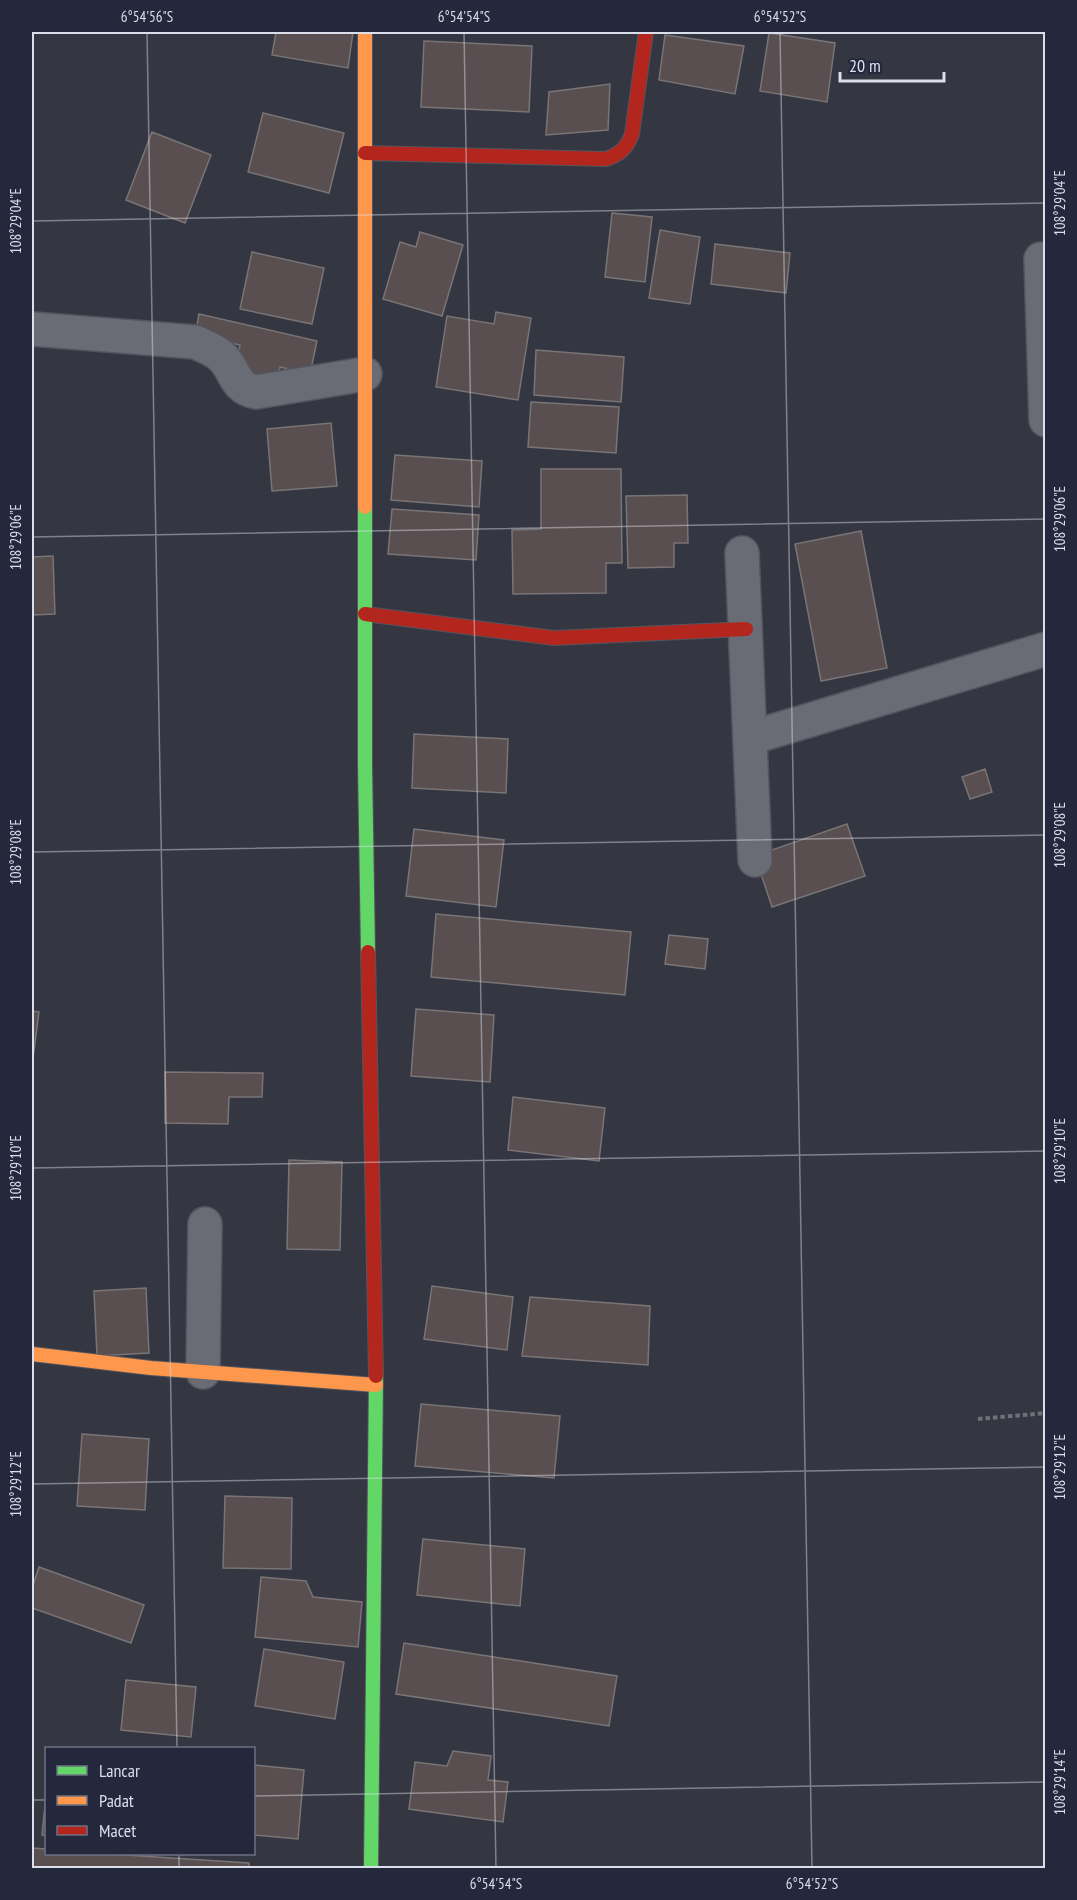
<svg xmlns="http://www.w3.org/2000/svg" width="1077" height="1900" viewBox="0 0 1077 1900" font-family="'PT Sans Narrow',sans-serif">
  <rect width="100%" height="100%" fill="#343641"/>
  <path fill="#594f50" stroke="#797476" stroke-width="1.5" d="M 276,32 L 353,32 L 348,68 L 272,55 Z
    M 769,33 L 835,43 L 827,102 L 760,91 Z
    M 665,35 L 744,46 L 735,94 L 659,80 Z
    M 424,41 L 532,46 L 529,112 L 421,107 Z
    M 610,84 L 608,130 L 546,135 L 549,92 Z
    M 263,113 L 344,133 L 329,193 L 248,172 Z
    M 152,132 L 211,155 L 185,223 L 126,200 Z
    M 612,213 L 652,217 L 645,282 L 605,277 Z
    M 660,230 L 700,237 L 690,304 L 649,298 Z
    M 420,232 L 463,245 L 442,316 L 383,299 L 400,242 L 416,247 Z
    M 715,244 L 790,253 L 786,293 L 711,284 Z
    M 252,252 L 324,268 L 312,324 L 240,309 Z
    M 496,312 L 531,318 L 518,400 L 436,387 L 447,316 L 494,324 Z
    M 199,314 L 317,341 L 310,374 L 280,367 L 278,379 L 235,370 L 240,345 L 195,335 Z
    M 536,350 L 624,357 L 621,402 L 534,395 Z
    M 531,402 L 619,407 L 616,453 L 528,447 Z
    M 331,423 L 337,486 L 272,491 L 267,429 Z
    M 395,455 L 482,461 L 479,507 L 391,500 Z
    M 541,469 L 621,469 L 622,563 L 606,563 L 606,593 L 513,594 L 512,530 L 541,529 Z
    M 687,495 L 688,543 L 674,543 L 674,567 L 628,568 L 626,496 Z
    M 392,509 L 479,515 L 476,560 L 388,554 Z
    M 861,531 L 887,668 L 821,681 L 795,544 Z
    M 53,556 L 55,614 L 32,615 L 32,557 Z
    M 414,734 L 508,739 L 506,793 L 412,788 Z
    M 985,769 L 992,792 L 970,799 L 962,777 Z
    M 847,824 L 865,876 L 772,907 L 755,856 Z
    M 414,829 L 504,840 L 496,907 L 406,896 Z
    M 436,914 L 631,932 L 625,995 L 431,977 Z
    M 669,935 L 708,939 L 705,969 L 665,964 Z
    M 416,1009 L 494,1015 L 490,1082 L 411,1076 Z
    M 32,1011 L 39,1012 L 32,1066 Z
    M 165,1072 L 263,1073 L 262,1097 L 229,1097 L 228,1124 L 165,1123 Z
    M 513,1097 L 605,1108 L 599,1161 L 508,1150 Z
    M 289,1160 L 342,1162 L 340,1250 L 287,1249 Z
    M 432,1286 L 513,1297 L 507,1350 L 424,1339 Z
    M 146,1288 L 149,1353 L 97,1356 L 94,1291 Z
    M 530,1297 L 650,1306 L 648,1365 L 522,1356 Z
    M 421,1404 L 560,1416 L 554,1478 L 415,1466 Z
    M 82,1434 L 149,1439 L 145,1510 L 77,1506 Z
    M 225,1496 L 292,1498 L 291,1569 L 223,1568 Z
    M 423,1539 L 525,1549 L 520,1606 L 417,1595 Z
    M 39,1567 L 144,1605 L 131,1643 L 32,1608 L 32,1588 Z
    M 261,1577 L 306,1581 L 313,1597 L 362,1602 L 358,1647 L 255,1637 Z
    M 404,1643 L 617,1676 L 609,1726 L 396,1694 Z
    M 264,1649 L 344,1662 L 335,1719 L 255,1706 Z
    M 126,1680 L 196,1687 L 191,1737 L 121,1730 Z
    M 453,1751 L 491,1756 L 488,1780 L 508,1782 L 503,1822 L 409,1809 L 415,1762 L 447,1766 Z
    M 254,1765 L 304,1770 L 298,1839 L 254,1835 Z
    M 46,1796 L 46,1836 L 42,1835 Z
    M 32,1848 L 46,1849 L 46,1854 L 110,1854 L 249,1863 L 249,1868 L 32,1868 Z"/>
  <g fill="none" stroke-linecap="round" stroke-linejoin="round">
    <defs>
      <path id="street" d="M 1041,259 L 1046,420
        M 32,329 L 195,342 C 204,346 213,349 221,356 C 236,369 233,388 256,392 L 365,374
        M 742,553 L 755,860
        M 750,738 L 1046,649
        M 203,1372 L 205,1224"/>
      <path id="fast" d="M 365,507 L 365,765 L 368,952
        M 371,1868 L 376,1376"/>
      <path id="slow" d="M 365,32 L 365,507
        M 32,1354 L 151,1368 L 376,1385"/>
      <path id="jam" d="M 365,153 L 606,159 C 620,154 627,148 632,134 L 646,32
        M 365,614 L 554,638 L 746,629
        M 368,952 L 376,1376"/>
    </defs>
    <use href="#street" stroke="#52555f" stroke-width="36"/>
    <use href="#fast" stroke="#52555f" stroke-width="16"/>
    <use href="#slow" stroke="#52555f" stroke-width="16"/>
    <use href="#jam" stroke="#52555f" stroke-width="16"/>
    <path stroke="#6f7179" stroke-width="4" stroke-dasharray="4.5 3" stroke-linecap="butt" d="M 978,1419 L 1046,1413"/>
    <use href="#street" stroke="#6a6c75" stroke-width="33"/>
    <use href="#fast" stroke="#63d668" stroke-width="14"/>
    <use href="#slow" stroke="#ff974d" stroke-width="14"/>
    <use href="#jam" stroke="#b3261e" stroke-width="14"/>
  </g>
  <path fill="none" stroke="#dbdfec" stroke-width="1.5" stroke-opacity="0.45" d="M 147,32 L 177,1748M 464,32 L 496,1868M 780,32 L 812,1868M 32,221 L 1046,203M 32,537 L 1046,519M 32,852 L 1046,835M 32,1168 L 1046,1151M 32,1484 L 1046,1467M 254,1796 L 1046,1782M 32,1800 L 46,1800M 179,1854 L 179,1868"/>
  <rect width="1077" height="1900" fill="none" stroke="#24283c" stroke-width="66"/>
  <rect x="45" y="1747" width="210" height="108" fill="#24283c" stroke="#6d7182" stroke-width="1.5"/>
  <rect x="57" y="1766" width="30" height="9" fill="#63d668" stroke="#6d7182" stroke-width="1.5"/>
  <text x="99" y="1777" font-size="18" fill="#dbdfec">Lancar</text>
  <rect x="57" y="1796" width="30" height="9" fill="#ff974d" stroke="#6d7182" stroke-width="1.5"/>
  <text x="99" y="1807" font-size="18" fill="#dbdfec">Padat</text>
  <rect x="57" y="1826" width="30" height="9" fill="#b3261e" stroke="#6d7182" stroke-width="1.5"/>
  <text x="99" y="1837" font-size="18" fill="#dbdfec">Macet</text>
  <path d="M840 72v9h104v-9" fill="none" stroke="#dbdfec" stroke-width="3"/>
  <text x="849" y="72" font-size="18" fill="#dbdfec" stroke="#24283c" stroke-width="4.5" paint-order="stroke">20 m</text>
  <rect x="33" y="33" width="1011" height="1834" fill="none" stroke="#dbdfec" stroke-width="2"/>
  <g font-size="15" text-anchor="middle" fill="#dbdfec">
    <text x="147" y="22">6°54'56"S</text>
    <text x="464" y="22">6°54'54"S</text>
    <text x="780" y="22">6°54'52"S</text>
    <text transform="translate(1060 203) rotate(-90)" y="5">108°29'04"E</text>
    <text transform="translate(16 221) rotate(-90)" y="5">108°29'04"E</text>
    <text transform="translate(1060 519) rotate(-90)" y="5">108°29'06"E</text>
    <text transform="translate(16 537) rotate(-90)" y="5">108°29'06"E</text>
    <text transform="translate(1060 835) rotate(-90)" y="5">108°29'08"E</text>
    <text transform="translate(16 852) rotate(-90)" y="5">108°29'08"E</text>
    <text transform="translate(1060 1151) rotate(-90)" y="5">108°29'10"E</text>
    <text transform="translate(16 1168) rotate(-90)" y="5">108°29'10"E</text>
    <text transform="translate(1060 1467) rotate(-90)" y="5">108°29'12"E</text>
    <text transform="translate(16 1484) rotate(-90)" y="5">108°29'12"E</text>
    <text transform="translate(1060 1782) rotate(-90)" y="5">108°29'14"E</text>
    <text x="496" y="1889">6°54'54"S</text>
    <text x="812" y="1889">6°54'52"S</text>
  </g>
</svg>
